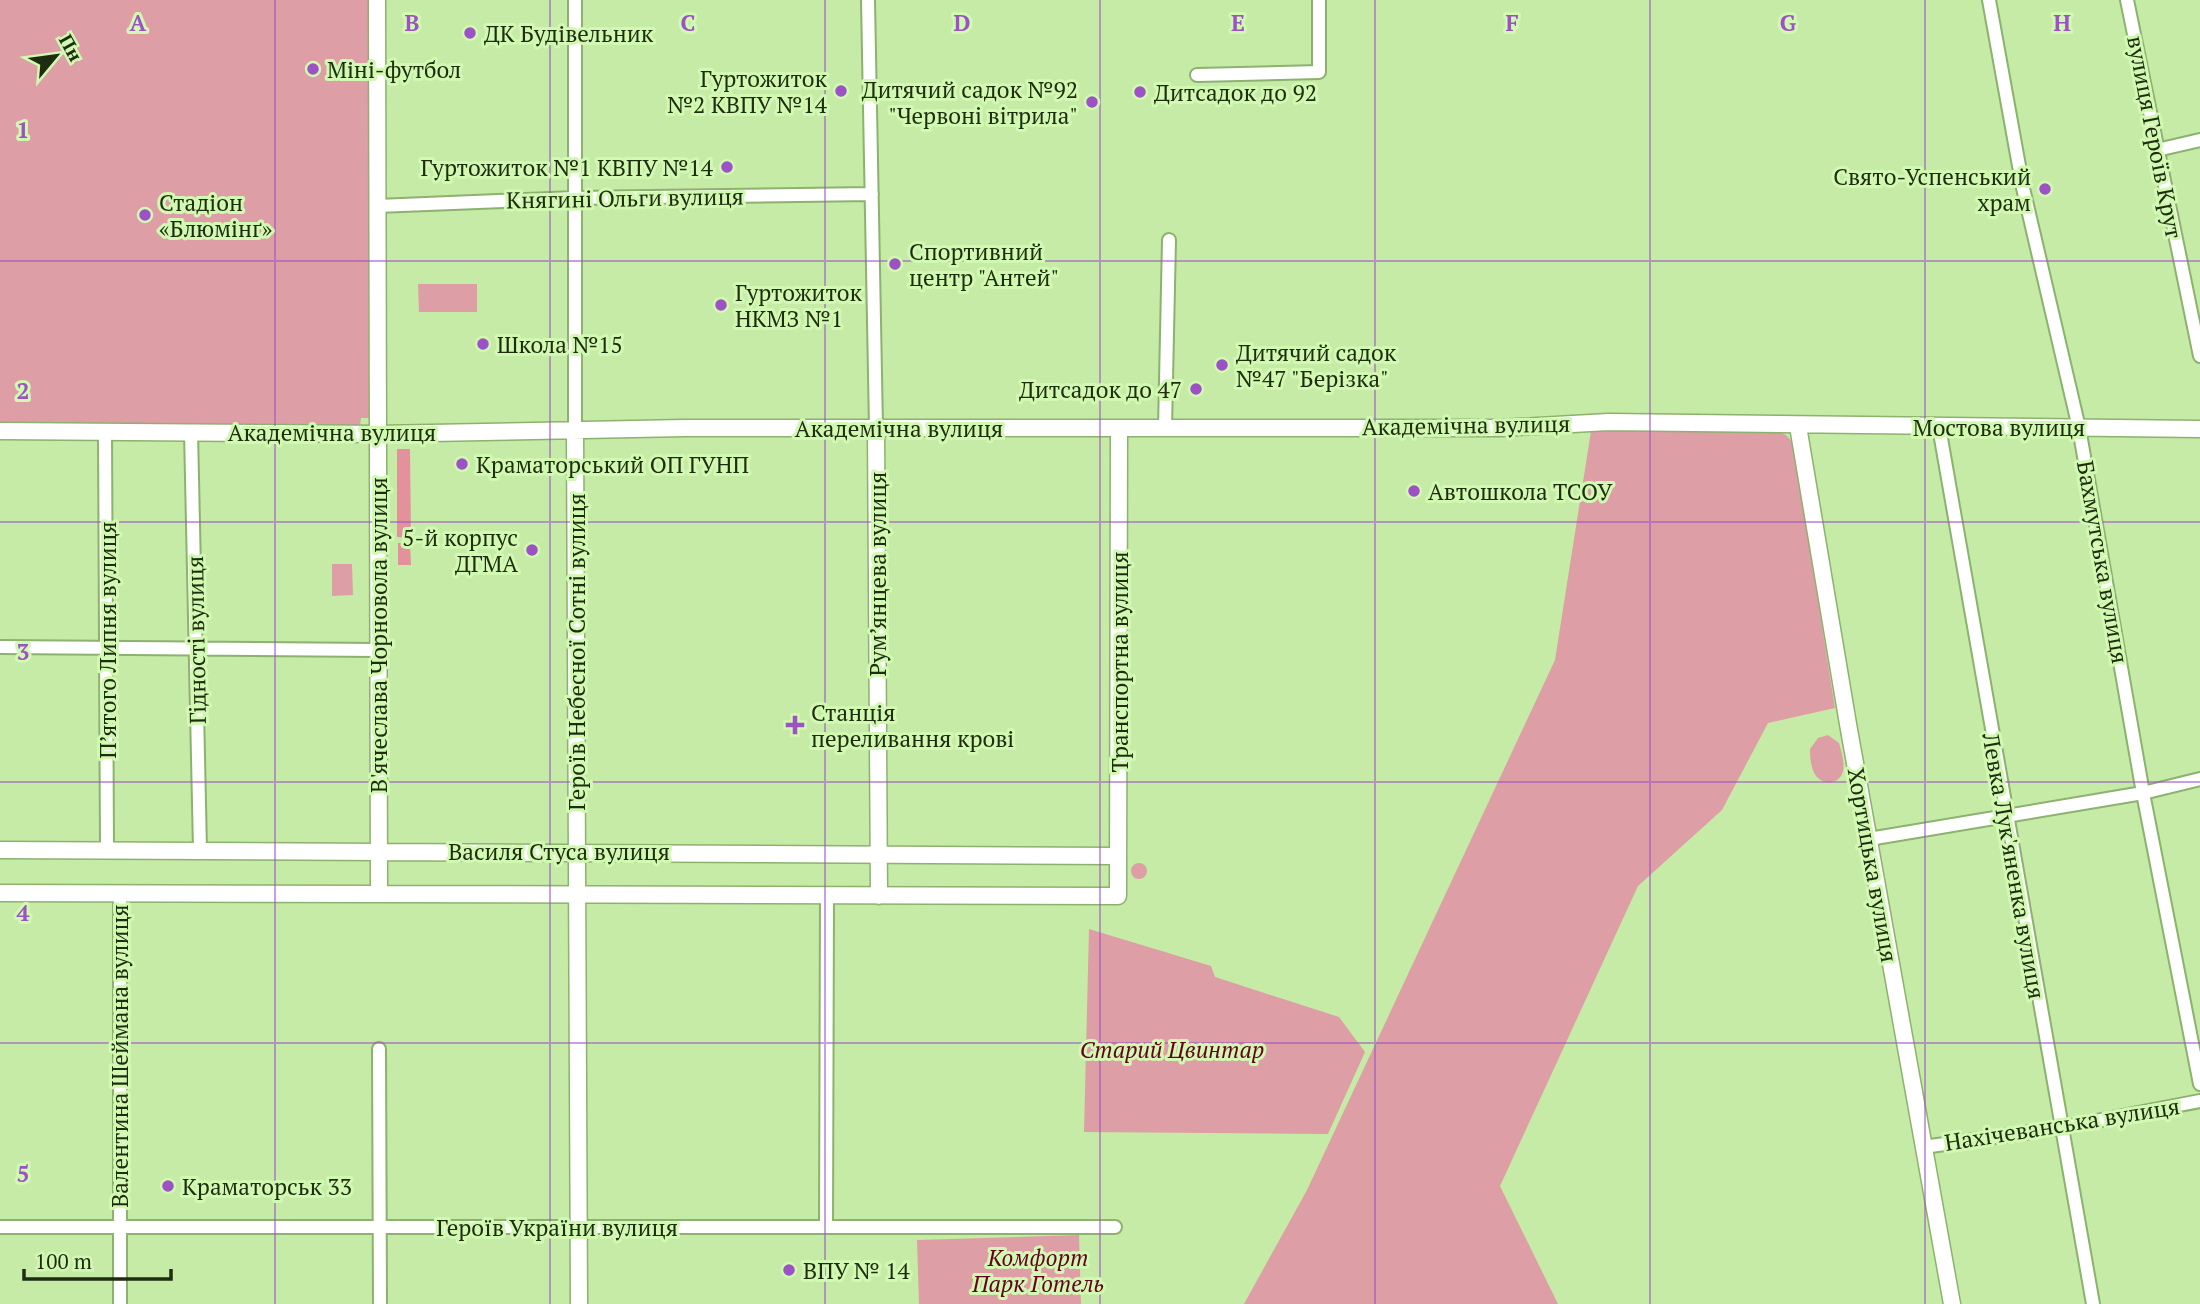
<svg xmlns="http://www.w3.org/2000/svg" width="2200" height="1304" viewBox="0 0 2200 1304" font-family="'PT Serif',serif">
  <rect width="100%" height="100%" fill="#c5eba6"/>
  <path fill="#de9ea5" d="M 0,0 L 368,0 L 369,418 L 361,418 L 360,426 L 0,425 Z
    M 418,284 L 477,284 L 477,312 L 419,312 Z
    M 1591,431 L 1775,431 L 1786,435 L 1793,443 L 1835,708 L 1768,723 L 1722,810 L 1638,886 L 1500,1186 L 1558,1304 L 1244,1304 L 1307,1190 L 1555,660 Z
    M 332,564 L 352,564 L 353,595 L 332,596 Z
    M 1828,735 L 1839,743 C 1841,751 1845,763 1843,771 C 1840,784 1824,786 1816,776 C 1811,769 1810,758 1810,749 L 1818,738 Z
    M1131 871a8 8 0 1 1 16 0a8 8 0 1 1-16 0Z
    M 1089,929 L 1211,966 L 1215,977 L 1339,1017 L 1365,1052 L 1328,1134 L 1084,1132 Z
    M 1079,1235 L 1081,1304 L 919,1304 L 917,1240 Z"/>
  <path fill="#e3919b" d="M 397,449 L 410,449 L 411,538 L 397,537 Z
    M 398,543 L 410,543 L 411,565 L 398,565 Z"/>
  <g fill="none" stroke-linecap="round" stroke-linejoin="round">
    <defs>
      <path id="street" d="M 575,0 L 575,429
        M 868,0 L 876,428
        M 1989,0 L 2023,188 L 2079,428 L 2143,793 L 2200,1084
        M 2127,0 L 2200,356
        M 1197,75 L 1319,72 L 1319,0
        M 2157,150 L 2200,140
        M 377,206 L 575,198 L 872,194
        M 1939,427 L 2093,1304
        M 1165,428 L 1169,240
        M 105,431 L 107,850
        M 191,431 L 200,850
        M 0,647 L 378,650
        M 1869,839 L 2143,793 L 2200,779
        M 120,893 L 120,1304
        M 379,1049 L 380,1304
        M 1923,1147 L 2060,1128 L 2200,1101
        M 0,1227 L 1115,1227
        M 826,1227 L 827,896"/>
      <path id="secondary" d="M 377,0 L 379,892
        M 1798,426 L 1848,724 L 1952,1304
        M 876,428 L 879,896
        M 575,429 L 579,1304
        M 0,431 L 378,434 L 684,428 L 1501,428 L 1608,422 L 2200,429
        M 0,850 L 1118,856
        M 0,893 L 1118,896 L 1119,428"/>
    </defs>
    <use href="#street" stroke="#8db16e" stroke-width="16"/>
    <use href="#secondary" stroke="#8db16e" stroke-width="19"/>
    <use href="#street" stroke="#fff" stroke-width="12"/>
    <use href="#secondary" stroke="#fff" stroke-width="16"/>
  </g>
  <path fill="none" stroke="#9c52c5" stroke-width="2" stroke-opacity="0.55" d="M 275,0 L 275,1304M 550,0 L 550,1304M 825,0 L 825,1304M 1100,0 L 1100,1304M 1375,0 L 1375,1304M 1650,0 L 1650,1304M 1925,0 L 1925,1304M 0,261 L 2200,261M 0,522 L 2200,522M 0,782 L 2200,782M 0,1043 L 2200,1043"/>
  <g fill="#9c52c5" stroke="#d2f9b2" stroke-width="2.5">
    <circle cx="470" cy="33" r="7"/>
    <circle cx="313" cy="69" r="7"/>
    <circle cx="841" cy="91" r="7"/>
    <circle cx="1140" cy="92" r="7"/>
    <circle cx="1092" cy="102" r="7"/>
    <circle cx="727" cy="167" r="7"/>
    <circle cx="2045" cy="189" r="7"/>
    <circle cx="145" cy="215" r="7"/>
    <circle cx="895" cy="264" r="7"/>
    <circle cx="721" cy="305" r="7"/>
    <circle cx="483" cy="344" r="7"/>
    <circle cx="1222" cy="365" r="7"/>
    <circle cx="1196" cy="389" r="7"/>
    <circle cx="462" cy="464" r="7"/>
    <circle cx="1414" cy="491" r="7"/>
    <circle cx="532" cy="550" r="7"/>
    <path d="M791.5 714.5h7v7h7v7h-7v7h-7v-7h-7v-7h7z"/>
    <circle cx="168" cy="1186" r="7"/>
    <circle cx="789" cy="1270" r="7"/>
  </g>
  <g text-anchor="middle" dominant-baseline="central" stroke-width="6" stroke-linejoin="round" paint-order="stroke">
    <g font-size="23" fill="#1e2c10" stroke="#d2f9b2" text-anchor="start">
      <text x="484" y="33">ДК Будівельник</text>
      <text x="327" y="69">Міні-футбол</text>
      <text x="827" y="78" text-anchor="end">Гуртожиток<tspan x="827" dy="26">№2 КВПУ №14</tspan></text>
      <text x="1078" y="89" text-anchor="end">Дитячий садок №92<tspan x="1078" dy="26">"Червонi вiтрила"</tspan></text>
      <text x="1154" y="92">Дитсадок до 92</text>
      <text x="713" y="167" text-anchor="end">Гуртожиток №1 КВПУ №14</text>
      <text x="2031" y="176" text-anchor="end">Свято-Успенський<tspan x="2031" dy="26">храм</tspan></text>
      <text x="159" y="202">Стадіон<tspan x="159" dy="26">«Блюмінґ»</tspan></text>
      <text x="909" y="251">Спортивний<tspan x="909" dy="26">центр "Антей"</tspan></text>
      <text x="735" y="292">Гуртожиток<tspan x="735" dy="26">НКМЗ №1</tspan></text>
      <text x="497" y="344">Школа №15</text>
      <text x="1236" y="352">Дитячий садок<tspan x="1236" dy="26">№47 "Берізка"</tspan></text>
      <text x="1182" y="389" text-anchor="end">Дитсадок до 47</text>
      <text x="476" y="464">Краматорський ОП ГУНП</text>
      <text x="1428" y="491">Автошкола ТСОУ</text>
      <text x="518" y="537" text-anchor="end">5-й корпус<tspan x="518" dy="26">ДГМА</tspan></text>
      <text x="811" y="712">Станція<tspan x="811" dy="26">переливання крові</tspan></text>
      <text x="182" y="1186">Краматорськ 33</text>
      <text x="803" y="1270">ВПУ № 14</text>
    </g>
    <g font-size="23" fill="#1e2c10" stroke="#d2f9b2">
      <text transform="translate(2155 137) rotate(79)">вулиця Героїв Крут</text>
      <text transform="translate(625 198) rotate(-1)">Княгині Ольги вулиця</text>
      <text transform="translate(1466 425) rotate(-1)">Академічна вулиця</text>
      <text x="1999" y="427">Мостова вулиця</text>
      <text x="899" y="428">Академічна вулиця</text>
      <text x="332" y="432">Академічна вулиця</text>
      <text transform="translate(2103 562) rotate(80)">Бахмутська вулиця</text>
      <text transform="translate(877 574) rotate(-90)">Рум’янцева вулиця</text>
      <text transform="translate(378 635) rotate(-90)">В'ячеслава Чорновола вулиця</text>
      <text transform="translate(107 640) rotate(-90)">П’ятого Липня вулиця</text>
      <text transform="translate(196 640) rotate(-91)">Гідності вулиця</text>
      <text transform="translate(576 652) rotate(-90)">Героїв Небесної Сотні вулиця</text>
      <text transform="translate(1119 662) rotate(-90)">Транспортна вулиця</text>
      <text x="559" y="851">Василя Стуса вулиця</text>
      <text transform="translate(1873 865) rotate(80)">Хортицька вулиця</text>
      <text transform="translate(2014 866) rotate(80)">Левка Лук'яненка вулиця</text>
      <text transform="translate(119 1056) rotate(-90)">Валентина Шеймана вулиця</text>
      <text transform="translate(2062 1124) rotate(-9)">Нахічеванська вулиця</text>
      <text x="557" y="1227">Героїв України вулиця</text>
    </g>
    <g font-size="23" font-style="italic" fill="#602" stroke="#d2f9b2">
      <text x="1172" y="1049">Старий Цвинтар</text>
      <text x="1038" y="1257">Комфорт<tspan x="1038" dy="26">Парк Готель</tspan></text>
    </g>
  </g>
  <g font-size="23" text-anchor="middle" font-weight="bold" fill="#9c52c5" stroke="#d2f9b2" stroke-width="6" stroke-linejoin="round" paint-order="stroke">
    <text x="138" y="31">A</text>
    <text x="412" y="31">B</text>
    <text x="688" y="31">C</text>
    <text x="962" y="31">D</text>
    <text x="1238" y="31">E</text>
    <text x="1512" y="31">F</text>
    <text x="1788" y="31">G</text>
    <text x="2062" y="31">H</text>
    <text x="23" y="138">1</text>
    <text x="23" y="399">2</text>
    <text x="23" y="660">3</text>
    <text x="23" y="921">4</text>
    <text x="23" y="1182">5</text>
  </g>
  <g transform="translate(56 56) rotate(61)" stroke="#d2f9b2" stroke-width="5" paint-order="stroke">
  <path d="M0-5L12 26L0 18L-12 26Z" fill="#1e2c10"/>
  <text y="-10" font-size="19" font-weight="bold" text-anchor="middle" fill="#1e2c10">Пн</text>
  </g>
  <path d="M24 1269v10h147v-10" fill="none" stroke="#1e2c10" stroke-width="3.5"/>
  <text x="35" y="1269" font-size="21" fill="#1e2c10" stroke="#d2f9b2" stroke-width="5" paint-order="stroke">100 m</text>
</svg>
